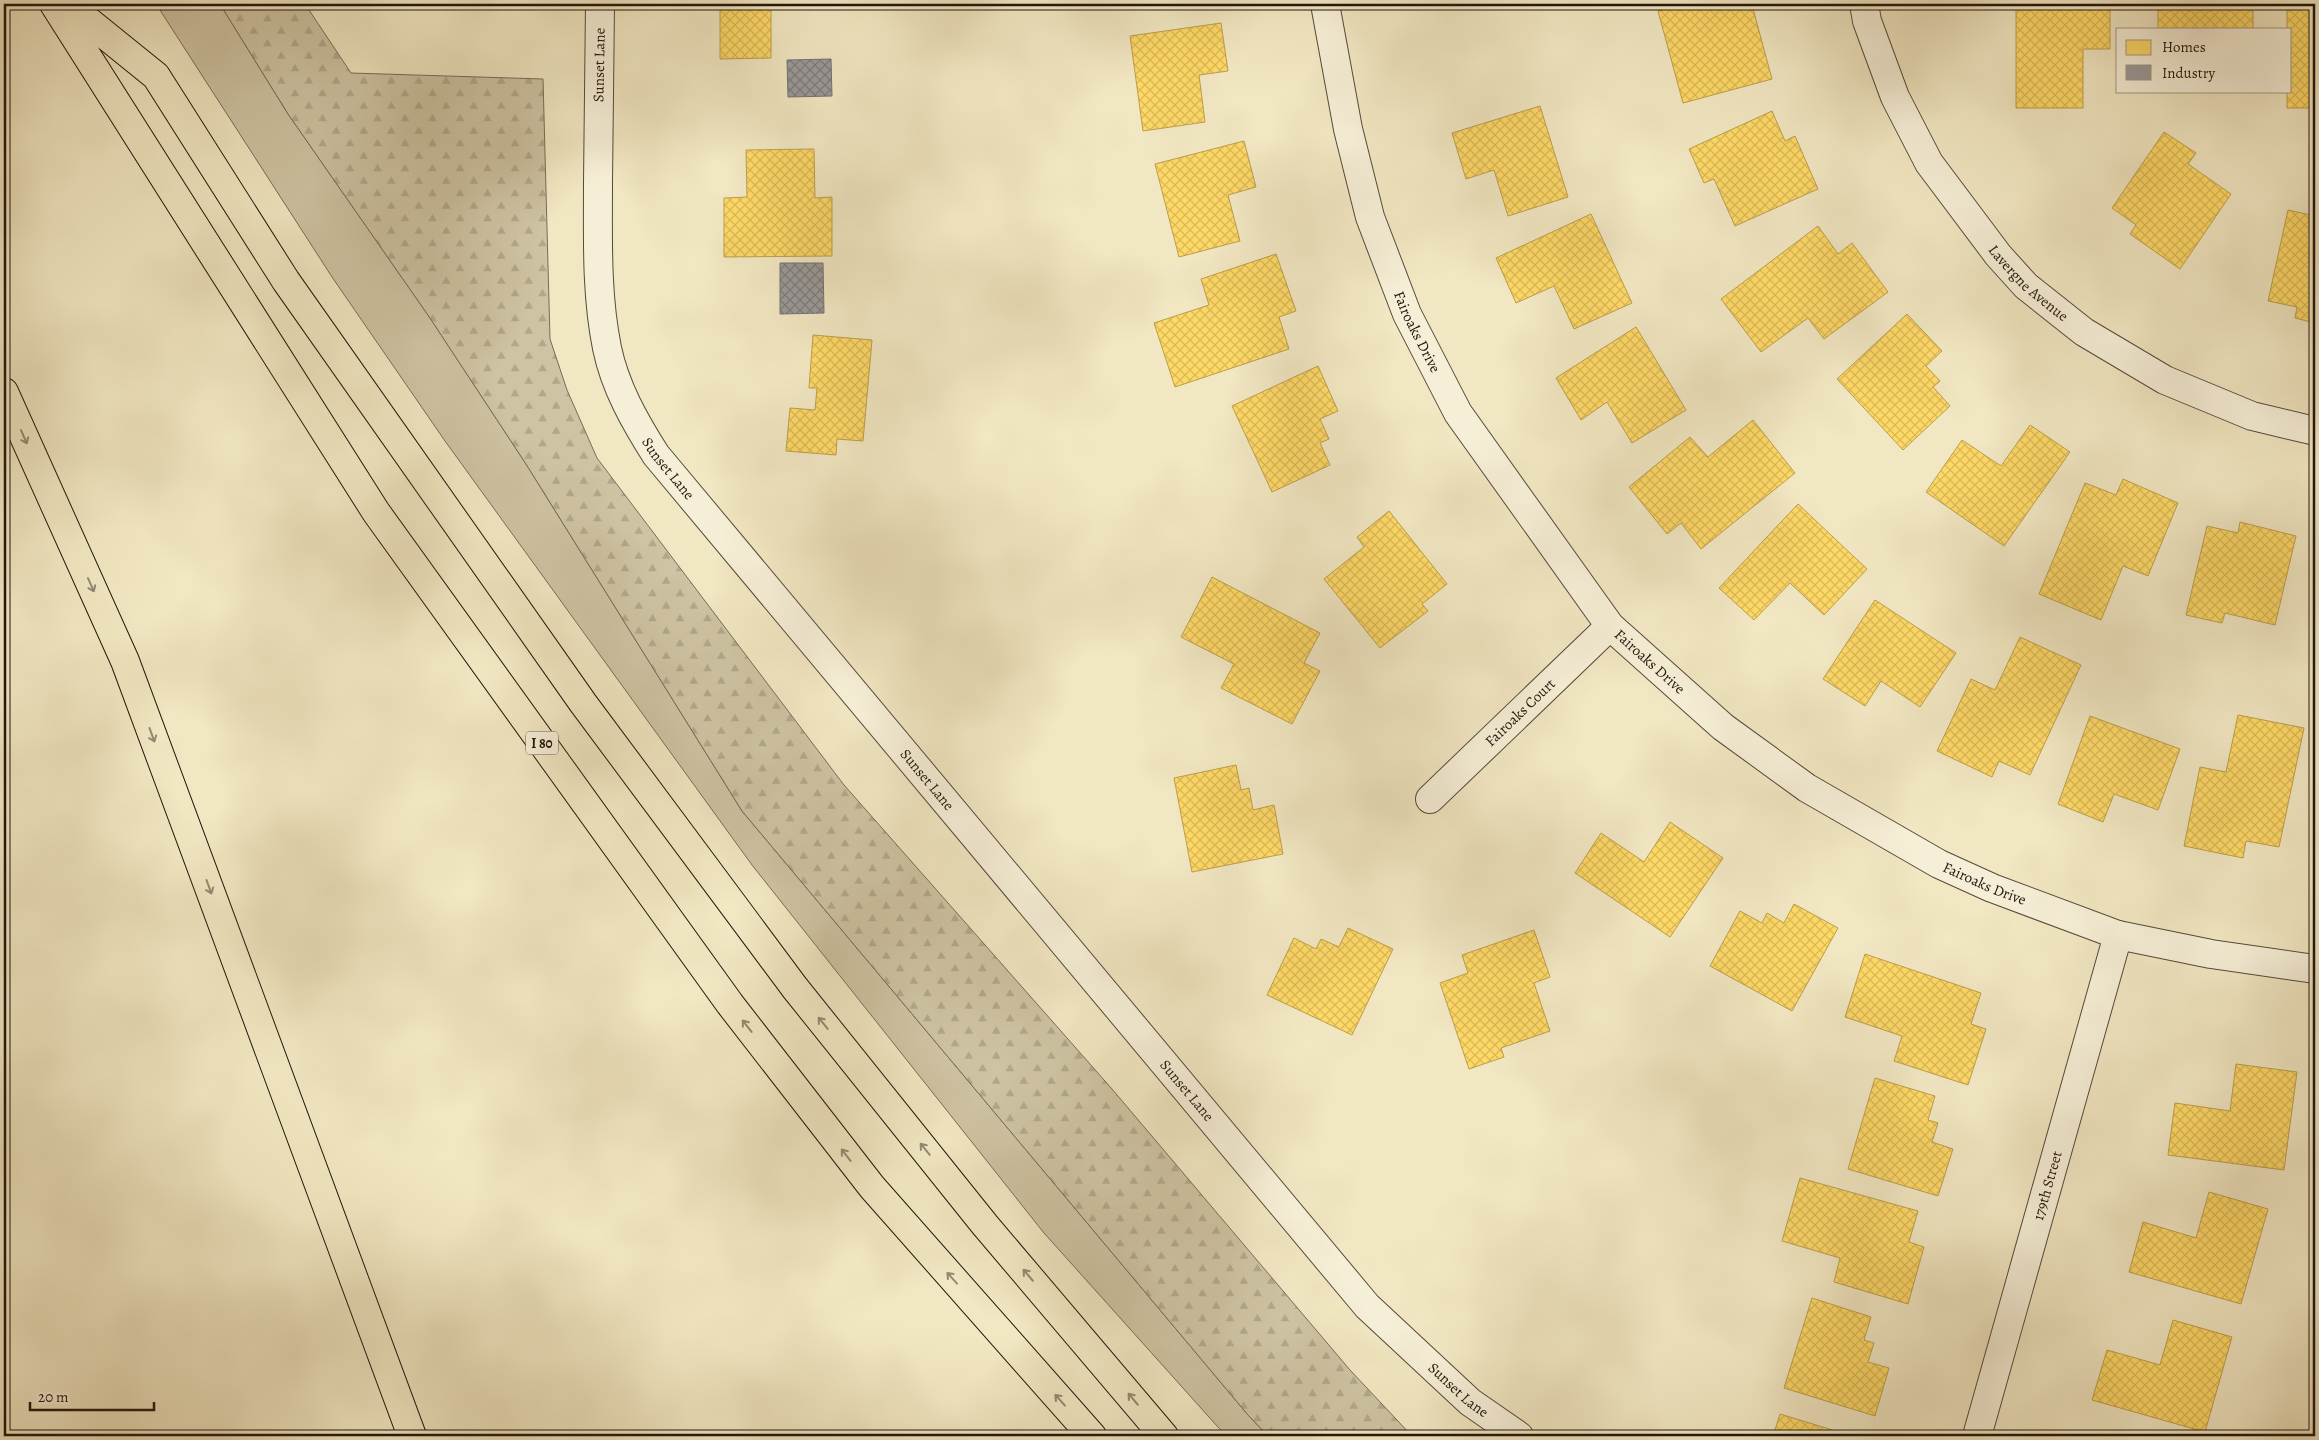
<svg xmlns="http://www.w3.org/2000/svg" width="2319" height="1440" viewBox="0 0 2319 1440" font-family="Alegreya,serif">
  <defs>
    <pattern id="forest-firs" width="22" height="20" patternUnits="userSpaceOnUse" patternTransform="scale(1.25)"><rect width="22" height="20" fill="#cec3a3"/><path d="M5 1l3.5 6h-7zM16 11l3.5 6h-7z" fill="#b1a78b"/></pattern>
    <pattern id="homes-cross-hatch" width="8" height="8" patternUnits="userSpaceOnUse" patternTransform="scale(1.25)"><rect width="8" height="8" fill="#ffd966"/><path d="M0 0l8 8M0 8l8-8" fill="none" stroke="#daba57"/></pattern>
    <pattern id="industry-cross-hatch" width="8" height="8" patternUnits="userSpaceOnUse" patternTransform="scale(1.25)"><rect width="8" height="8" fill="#999"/><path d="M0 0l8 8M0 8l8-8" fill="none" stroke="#7c7c7b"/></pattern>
  </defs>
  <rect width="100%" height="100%" fill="#f1e7c2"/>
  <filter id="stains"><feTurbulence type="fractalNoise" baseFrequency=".004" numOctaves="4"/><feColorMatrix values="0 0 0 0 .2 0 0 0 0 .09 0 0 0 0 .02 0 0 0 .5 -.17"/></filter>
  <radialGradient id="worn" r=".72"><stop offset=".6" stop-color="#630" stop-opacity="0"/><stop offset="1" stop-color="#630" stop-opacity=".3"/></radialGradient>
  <path fill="#cec3a3" stroke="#786c58" d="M 156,4 L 220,4 L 288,114 L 430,318 L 526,464 L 742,811 L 1248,1415 L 1268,1436 L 1226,1436 L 1044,1233 L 752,865 L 445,441 L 332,277 Z"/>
  <path fill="url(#forest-firs)" stroke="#786c58" d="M 220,4 L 305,4 L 351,73 L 543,79 L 550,339 L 567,390 L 597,458 L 844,785 L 1112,1089 L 1350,1370 L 1412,1436 L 1268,1436 L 1248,1415 L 742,811 L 526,464 L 430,318 L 288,114 Z"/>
  <path fill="url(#homes-cross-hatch)" stroke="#bc9e4b" d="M 720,4 L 771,4 L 771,58 L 720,59 Z
    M 1685,4 L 1737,4 L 1739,8 L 1752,5 L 1772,79 L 1683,103 L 1658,11 Z
    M 2016,4 L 2110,4 L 2110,49 L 2083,49 L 2083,108 L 2016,108 Z
    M 2158,4 L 2253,4 L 2253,29 L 2158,29 Z
    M 2287,4 L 2315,4 L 2315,108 L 2287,108 L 2287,91 L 2290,91 L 2290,29 L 2287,29 Z
    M 1221,23 L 1228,71 L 1199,75 L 1205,122 L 1143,131 L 1130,36 Z
    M 1540,106 L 1568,197 L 1508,216 L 1494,170 L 1466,179 L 1452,133 Z
    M 1772,111 L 1785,141 L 1795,136 L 1818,189 L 1735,226 L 1714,179 L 1704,183 L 1689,149 Z
    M 2164,132 L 2196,153 L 2188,164 L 2231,194 L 2180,269 L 2130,234 L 2136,225 L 2112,208 Z
    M 1244,141 L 1256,187 L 1228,195 L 1240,241 L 1179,257 L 1155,164 Z
    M 814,149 L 815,198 L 832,197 L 832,256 L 724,257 L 724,198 L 747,197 L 746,150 Z
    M 2288,210 L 2315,216 L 2315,323 L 2295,318 L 2297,307 L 2268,301 Z
    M 1591,214 L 1632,303 L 1574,329 L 1554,286 L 1516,303 L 1496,258 Z
    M 1818,226 L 1838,254 L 1852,243 L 1888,292 L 1824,339 L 1808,318 L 1761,352 L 1721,299 Z
    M 1276,254 L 1296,311 L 1279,317 L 1289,349 L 1175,387 L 1154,323 L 1209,305 L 1201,279 Z
    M 1907,314 L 1942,351 L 1926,366 L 1940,381 L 1933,387 L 1950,406 L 1903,450 L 1837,379 Z
    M 1636,327 L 1686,410 L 1632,443 L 1607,402 L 1581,420 L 1556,378 Z
    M 813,335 L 872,340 L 863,441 L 837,439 L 836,455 L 786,451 L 790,408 L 815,410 L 817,388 L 809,388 Z
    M 1318,366 L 1338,411 L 1320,419 L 1329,439 L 1320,443 L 1330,465 L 1272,492 L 1232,406 Z
    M 1753,420 L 1795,473 L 1701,549 L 1681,523 L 1667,534 L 1629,487 L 1690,437 L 1708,457 Z
    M 2030,425 L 2070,452 L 2004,546 L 1926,492 L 1962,440 L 2001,466 Z
    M 2123,479 L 2178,503 L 2148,576 L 2123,566 L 2101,620 L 2039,594 L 2085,483 L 2116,495 Z
    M 1798,504 L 1867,569 L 1824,615 L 1790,583 L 1754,620 L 1719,588 Z
    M 1389,511 L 1447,584 L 1422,604 L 1428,611 L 1380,648 L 1324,579 L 1364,547 L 1357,537 Z
    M 2240,522 L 2296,536 L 2275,625 L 2225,613 L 2222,623 L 2186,615 L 2207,526 L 2238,533 Z
    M 1212,577 L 1320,633 L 1304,663 L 1320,671 L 1292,724 L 1221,688 L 1234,664 L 1181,637 Z
    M 1875,600 L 1956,653 L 1920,707 L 1881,681 L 1865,706 L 1823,679 Z
    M 2020,637 L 2081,665 L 2030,775 L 1999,761 L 1992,777 L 1937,751 L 1971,679 L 1995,690 Z
    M 2238,715 L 2304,728 L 2279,847 L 2246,841 L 2243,858 L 2184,846 L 2200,767 L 2226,772 Z
    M 2090,716 L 2180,749 L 2158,810 L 2114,794 L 2103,822 L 2058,804 Z
    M 1236,765 L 1241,790 L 1249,788 L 1253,810 L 1274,805 L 1283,854 L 1192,872 L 1174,778 Z
    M 1670,822 L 1723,858 L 1670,937 L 1575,873 L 1601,833 L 1644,862 Z
    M 1794,904 L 1838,928 L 1792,1011 L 1710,966 L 1740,911 L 1762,923 L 1767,913 L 1784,923 Z
    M 1348,928 L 1393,949 L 1352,1035 L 1267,995 L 1294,938 L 1316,949 L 1321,939 L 1339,947 Z
    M 1534,930 L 1550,977 L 1534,983 L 1550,1031 L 1501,1048 L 1504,1057 L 1469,1069 L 1440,983 L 1468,973 L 1462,955 Z
    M 1865,954 L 1981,993 L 1971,1024 L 1986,1029 L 1968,1085 L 1894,1061 L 1902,1036 L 1845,1017 Z
    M 2236,1064 L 2297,1072 L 2284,1170 L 2168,1155 L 2175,1103 L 2230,1111 Z
    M 1875,1078 L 1935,1096 L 1928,1120 L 1938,1123 L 1932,1142 L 1953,1149 L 1938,1196 L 1848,1169 Z
    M 1800,1178 L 1918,1211 L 1909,1242 L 1924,1247 L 1908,1304 L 1834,1282 L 1840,1258 L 1782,1241 Z
    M 2209,1192 L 2268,1209 L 2241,1304 L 2129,1272 L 2143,1222 L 2196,1238 Z
    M 1812,1298 L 1871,1317 L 1864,1340 L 1874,1343 L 1868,1362 L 1889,1368 L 1875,1416 L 1784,1388 Z
    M 2173,1320 L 2232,1337 L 2205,1432 L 2092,1400 L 2107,1350 L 2160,1365 Z
    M 1780,1414 L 1839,1432 L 1838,1436 L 1773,1436 Z"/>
  <path fill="url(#industry-cross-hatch)" stroke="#75726f" d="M 831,59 L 832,96 L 788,97 L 787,60 Z
    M 780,263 L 823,263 L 824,313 L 780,314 Z"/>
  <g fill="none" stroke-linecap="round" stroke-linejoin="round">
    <defs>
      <g id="minor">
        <path id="s1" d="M 600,4 C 599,63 599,123 598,182 C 598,237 596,294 607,348 C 615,387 635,422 656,455 L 1367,1306 L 1470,1402 L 1519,1436"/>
        <path id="s2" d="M 1325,4 L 1348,129 L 1370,217 L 1407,314 L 1458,413 L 1610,626 L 1723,727 L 1807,788 L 1939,864 L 1992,888 L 2118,935 L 2211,954 L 2315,969"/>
        <path id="s3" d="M 1864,4 L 1867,21 L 1895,97 L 1929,163 L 1998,255 L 2026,286 L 2084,332 L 2165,380 L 2252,416 L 2315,431"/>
        <path id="s4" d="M 1430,799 L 1610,626"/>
        <path id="s5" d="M 1977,1436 L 2118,935"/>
      </g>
      <path id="motorway" d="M 54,4 L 376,512 L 730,1004 L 872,1187 L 1092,1436
        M 67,4 L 156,76 L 286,281 L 583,703 L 795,988 L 985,1225 L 1164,1436
        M 4,392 L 125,661 L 412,1436"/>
    </defs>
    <use href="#minor" stroke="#554a3a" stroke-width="30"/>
    <use href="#motorway" stroke="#21160d" stroke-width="30"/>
    <use href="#minor" stroke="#f6efd7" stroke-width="28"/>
    <use href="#motorway" stroke="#f1e7c2" stroke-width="28"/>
  </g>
  <defs><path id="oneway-shaft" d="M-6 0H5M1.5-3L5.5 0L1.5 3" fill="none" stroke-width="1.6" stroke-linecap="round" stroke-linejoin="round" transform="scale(1.25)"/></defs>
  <g stroke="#938971">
    <use href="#oneway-shaft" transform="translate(24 437) rotate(66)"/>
    <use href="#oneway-shaft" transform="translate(91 585) rotate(66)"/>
    <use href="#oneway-shaft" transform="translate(152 735) rotate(70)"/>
    <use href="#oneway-shaft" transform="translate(209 887) rotate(70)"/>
    <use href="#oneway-shaft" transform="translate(823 1023) rotate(-129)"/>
    <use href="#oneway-shaft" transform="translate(747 1026) rotate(-128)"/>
    <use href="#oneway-shaft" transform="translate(925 1149) rotate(-129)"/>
    <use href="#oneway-shaft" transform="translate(846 1155) rotate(-128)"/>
    <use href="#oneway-shaft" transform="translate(1028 1275) rotate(-130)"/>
    <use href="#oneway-shaft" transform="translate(952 1278) rotate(-132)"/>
    <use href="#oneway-shaft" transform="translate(1133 1399) rotate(-130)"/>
    <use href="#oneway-shaft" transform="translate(1060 1400) rotate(-132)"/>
  </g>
  <g text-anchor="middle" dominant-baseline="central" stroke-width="5" stroke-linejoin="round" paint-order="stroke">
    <rect fill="#f6efd7" stroke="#61574a" stroke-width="1" x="526" y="731.5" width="32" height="23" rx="4"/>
    <g font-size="14" font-weight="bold" fill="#21160d">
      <text x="542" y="743">I 80</text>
    </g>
    <g font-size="15" fill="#21160d" stroke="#f6efd7">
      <text transform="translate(599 65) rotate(-89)">Sunset Lane</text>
      <text stroke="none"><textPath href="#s3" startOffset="329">Lavergne Avenue</textPath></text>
      <text stroke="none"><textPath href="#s2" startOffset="342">Fairoaks Drive</textPath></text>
      <text stroke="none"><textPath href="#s1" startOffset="481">Sunset Lane</textPath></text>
      <text stroke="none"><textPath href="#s2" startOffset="748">Fairoaks Drive</textPath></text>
      <text stroke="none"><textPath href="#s4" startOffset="125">Fairoaks Court</textPath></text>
      <text stroke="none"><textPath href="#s1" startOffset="886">Sunset Lane</textPath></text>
      <text stroke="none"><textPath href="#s2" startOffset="1152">Fairoaks Drive</textPath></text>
      <text stroke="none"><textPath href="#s1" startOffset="1291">Sunset Lane</textPath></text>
      <text stroke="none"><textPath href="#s5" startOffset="260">179th Street</textPath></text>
      <text stroke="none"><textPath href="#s1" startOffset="1696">Sunset Lane</textPath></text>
    </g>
  </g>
  <rect width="2319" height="1440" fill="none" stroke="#f1e7c2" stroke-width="20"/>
  <rect x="5" y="5" width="2309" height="1430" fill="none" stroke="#21160d" stroke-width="2.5"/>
  <rect x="10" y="10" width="2299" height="1420" fill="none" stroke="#21160d"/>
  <rect x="2116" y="28" width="175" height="65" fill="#f6efd7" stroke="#a19886"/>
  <rect x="2126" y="40" width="25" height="15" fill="#ffd966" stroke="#a19886"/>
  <text x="2162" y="52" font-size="15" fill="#21160d">Homes</text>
  <rect x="2126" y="65" width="25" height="15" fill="#999999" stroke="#a19886"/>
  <text x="2162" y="78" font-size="15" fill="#21160d">Industry</text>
  <path d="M30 1402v8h124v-8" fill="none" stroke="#21160d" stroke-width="2.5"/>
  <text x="38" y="1402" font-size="15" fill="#21160d" stroke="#f6efd7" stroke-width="4" paint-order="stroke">20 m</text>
  <rect width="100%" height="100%" filter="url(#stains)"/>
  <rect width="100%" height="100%" fill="url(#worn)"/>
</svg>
